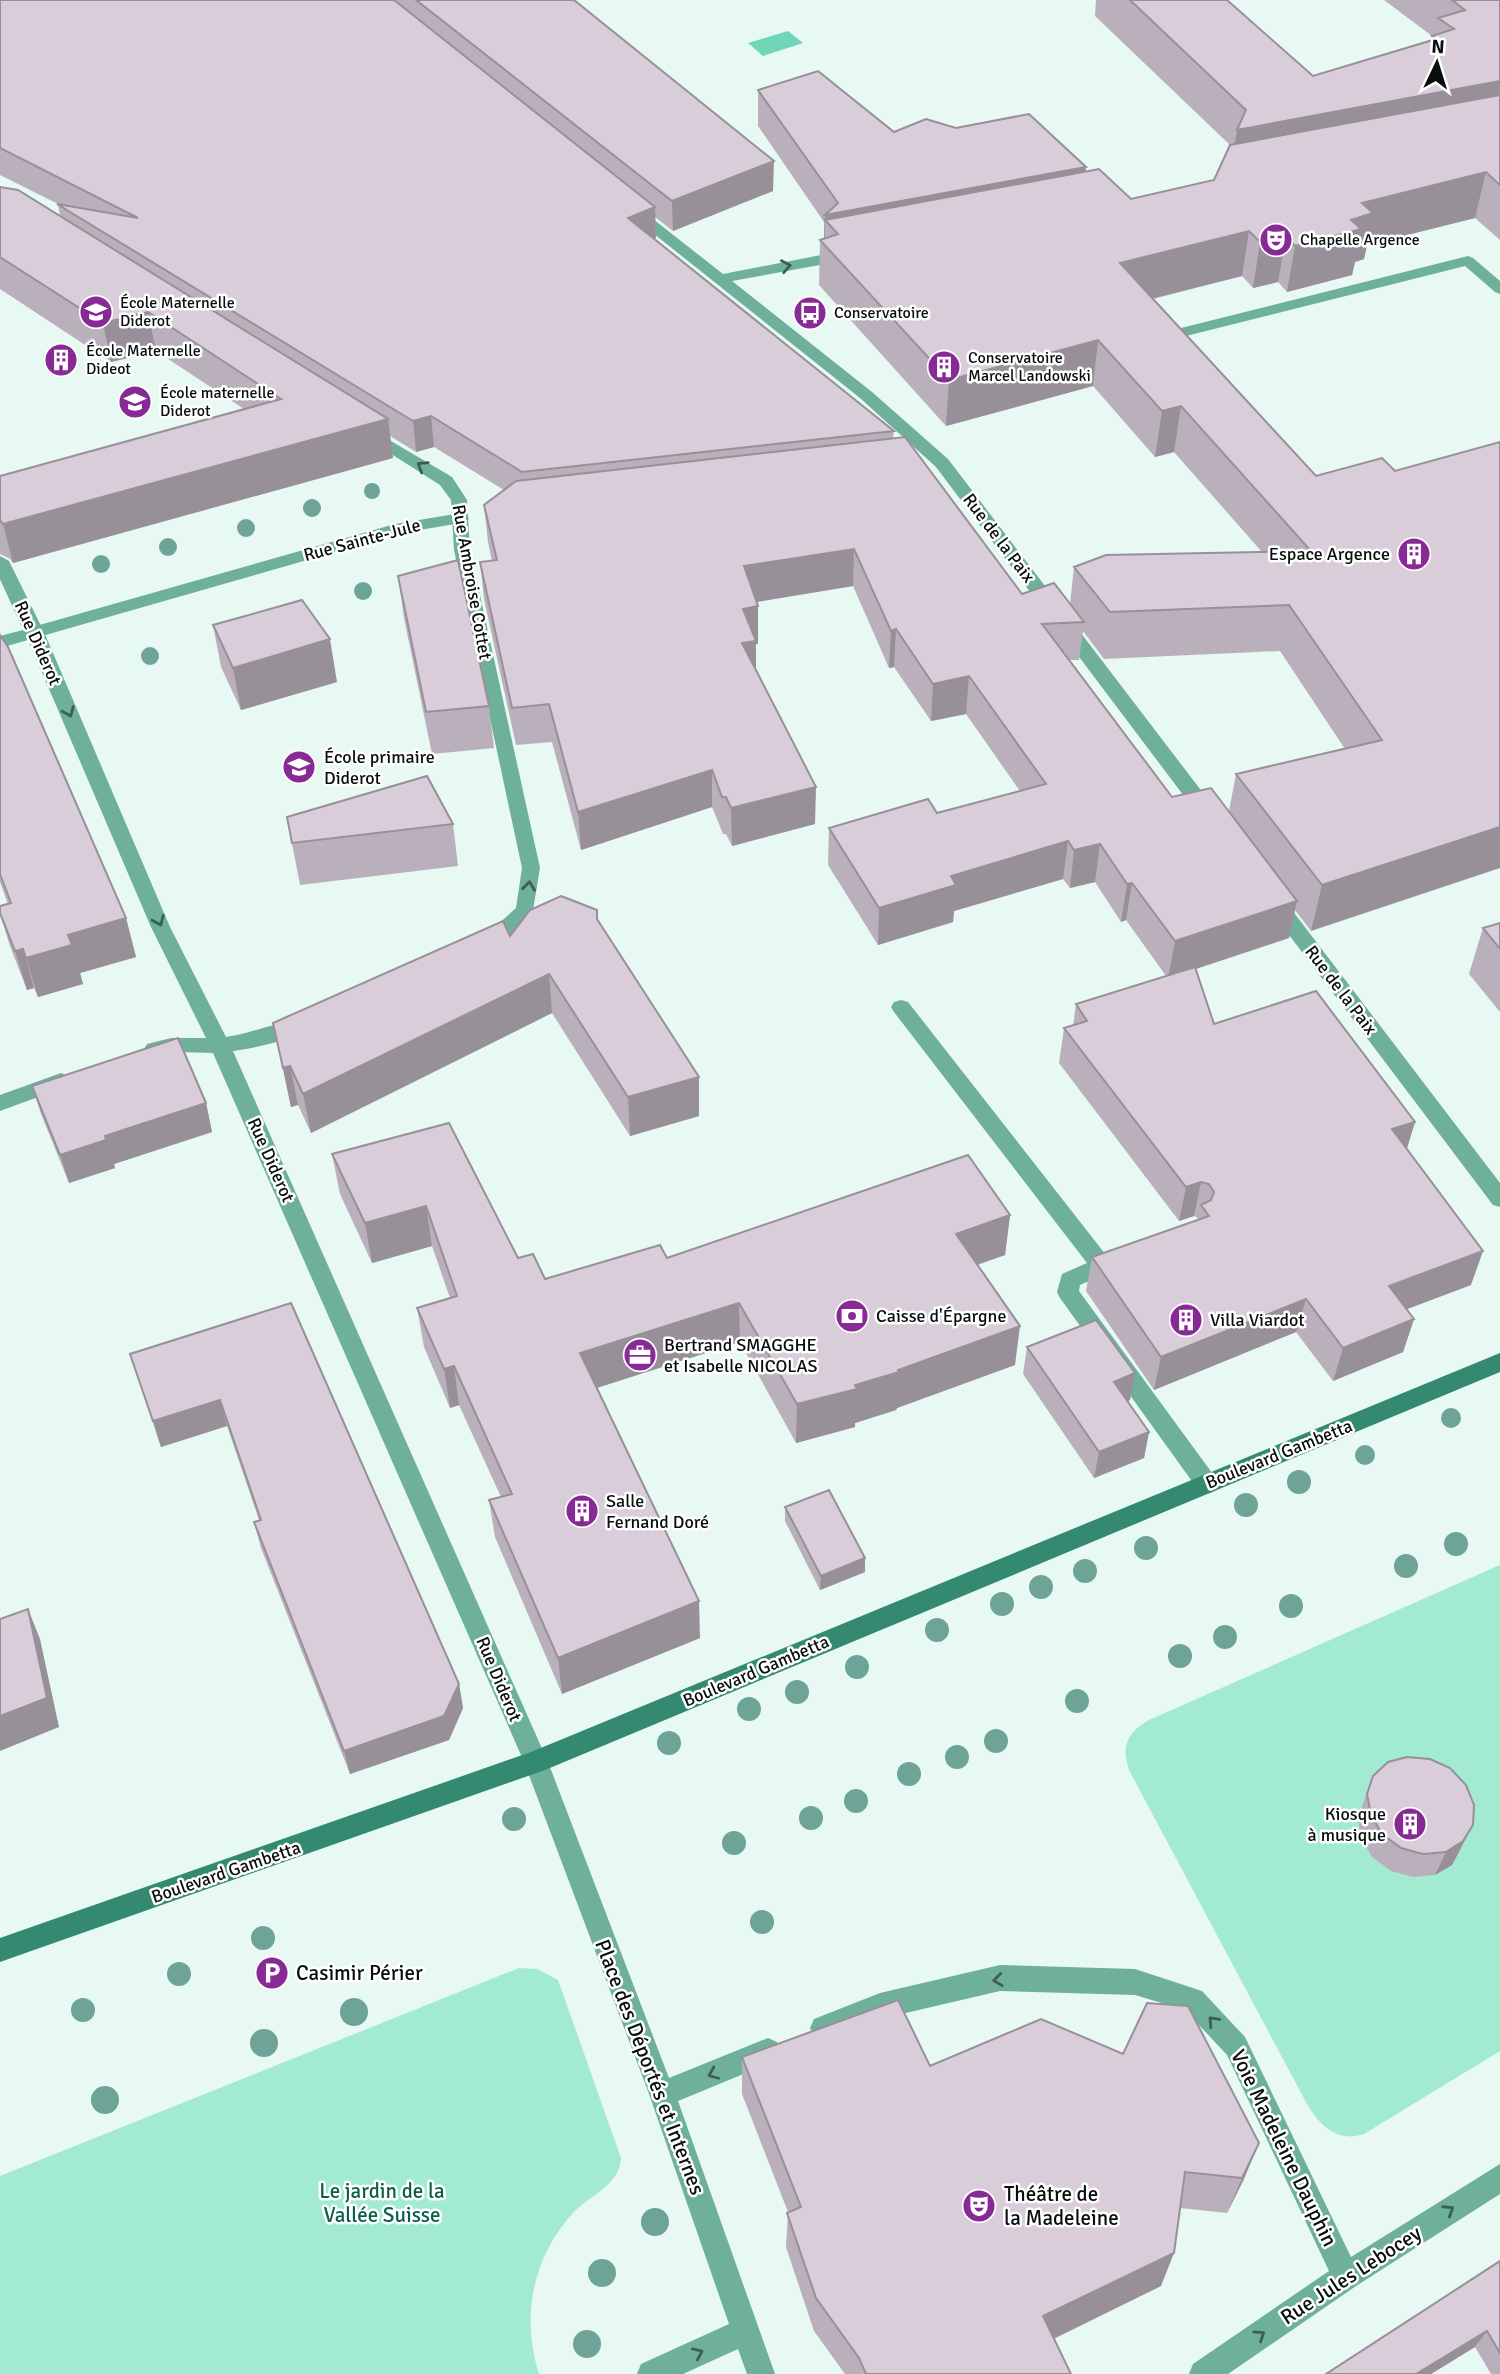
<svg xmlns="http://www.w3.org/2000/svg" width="1500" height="2374" viewBox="0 0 1500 2374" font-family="Signika,sans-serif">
  <rect width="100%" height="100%" fill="#e7f9f2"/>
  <path fill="#a2ead2" d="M 1500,1565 L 1500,2051 L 1364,2134 C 1338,2143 1320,2126 1307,2104 L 1129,1770 C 1121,1745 1127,1733 1149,1720 Z
    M 519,1968 L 537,1969 L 558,1980 L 621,2158 C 620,2185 590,2195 573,2213 C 532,2258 521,2317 539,2374 L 0,2374 L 0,2176 Z"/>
  <path fill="#71d5b7" d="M 788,31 L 803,43 L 763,56 L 748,43 Z"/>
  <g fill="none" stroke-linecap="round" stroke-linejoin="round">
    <path fill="#6eb09a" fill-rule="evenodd" d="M 1468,256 L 1473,258 L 1500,281 L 1500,294 L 1495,292 L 1465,266 L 1182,337 L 1174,332 L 1177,329 Z
      M 901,1000 L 908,1002 L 1106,1255 L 1113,1252 L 1121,1255 L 1124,1261 L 1121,1267 L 1080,1285 L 1079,1291 L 1215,1477 L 1218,1484 L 1215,1491 L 1207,1494 L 1199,1491 L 1060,1298 L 1057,1292 L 1062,1274 L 1087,1263 L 894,1012 L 891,1007 L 894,1002 Z"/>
    <path fill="#6eb09a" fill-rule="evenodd" d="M 461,513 L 469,518 L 467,522 L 402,533 L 35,638 L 26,632 L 29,628 L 395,524 Z"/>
    <path fill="#6eb09a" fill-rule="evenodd" d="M 634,207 L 639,208 L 723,274 L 847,250 L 852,252 L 855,255 L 852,258 L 847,260 L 732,281 L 872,392 L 948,459 L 1216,810 L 1218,815 L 1216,820 L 1202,820 L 936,467 L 860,398 L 629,214 L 627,211 L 629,208 Z
      M 369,428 L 452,477 L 467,500 L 470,550 L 540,868 L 532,916 L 491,951 L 477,951 L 474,946 L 516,908 L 522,868 L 454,550 L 451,500 L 440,485 L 363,436 L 361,433 L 363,430 Z
      M 0,556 L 9,561 L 44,632 L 170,927 L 226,1037 C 245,1035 297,1016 307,1019 L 310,1024 C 302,1039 250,1049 233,1051 L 548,1762 L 669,2078 L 768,2038 L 777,2042 L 781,2051 L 777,2060 L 678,2101 L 775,2374 L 747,2374 L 738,2349 L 683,2374 L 637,2374 L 641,2364 L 729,2324 L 649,2094 L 524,1762 L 213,1053 L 179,1052 L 154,1056 L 147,1054 L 144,1049 L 147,1044 L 171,1038 L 206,1038 L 151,927 L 28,640 L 0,648 L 0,636 L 23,630 L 0,579 Z
      M 1275,895 L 1282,897 L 1500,1183 L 1500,1207 L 1493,1205 L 1268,907 L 1265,902 L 1268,897 Z
      M 61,1073 L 68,1076 L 71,1081 L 68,1086 L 0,1111 L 0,1095 Z
      M 1000,1965 L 1135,1969 L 1202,1991 L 1245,2037 L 1351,2257 L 1500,2164 L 1500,2194 L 1356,2286 L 1228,2374 L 1189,2374 L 1193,2364 L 1329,2271 L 1227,2055 L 1185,2010 L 1135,1995 L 1000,1991 L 880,2019 L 823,2041 L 814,2037 L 810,2028 L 814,2019 L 880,1993 Z"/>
    <path fill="#348971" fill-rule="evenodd" d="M 1500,1353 L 1500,1372 L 545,1770 L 0,1962 L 0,1938 L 531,1752 Z"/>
  </g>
  <g fill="#6ea497">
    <circle cx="372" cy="491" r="8"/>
    <circle cx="312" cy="508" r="9"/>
    <circle cx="246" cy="528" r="9"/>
    <circle cx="168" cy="547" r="9"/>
    <circle cx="101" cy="564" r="9"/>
    <circle cx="363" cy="591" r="9"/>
    <circle cx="150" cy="656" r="9"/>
    <circle cx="1451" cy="1418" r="10"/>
    <circle cx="1365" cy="1455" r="10"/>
    <circle cx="1299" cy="1482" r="12"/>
    <circle cx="1246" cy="1505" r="12"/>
    <circle cx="1456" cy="1544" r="12"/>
    <circle cx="1146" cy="1548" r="12"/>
    <circle cx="1406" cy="1566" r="12"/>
    <circle cx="1085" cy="1571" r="12"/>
    <circle cx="1041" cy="1587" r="12"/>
    <circle cx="1002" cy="1604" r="12"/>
    <circle cx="1291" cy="1606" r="12"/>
    <circle cx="937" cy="1630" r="12"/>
    <circle cx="1225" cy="1637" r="12"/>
    <circle cx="1180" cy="1656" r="12"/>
    <circle cx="857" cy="1667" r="12"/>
    <circle cx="797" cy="1692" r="12"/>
    <circle cx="1077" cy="1701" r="12"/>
    <circle cx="749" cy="1709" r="12"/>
    <circle cx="996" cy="1741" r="12"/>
    <circle cx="669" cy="1743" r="12"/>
    <circle cx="957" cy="1757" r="12"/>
    <circle cx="909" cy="1774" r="12"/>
    <circle cx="856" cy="1801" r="12"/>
    <circle cx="811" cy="1818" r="12"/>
    <circle cx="514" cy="1819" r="12"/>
    <circle cx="734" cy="1843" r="12"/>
    <circle cx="762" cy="1922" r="12"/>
    <circle cx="263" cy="1938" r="12"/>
    <circle cx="179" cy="1974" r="12"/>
    <circle cx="83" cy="2010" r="12"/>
    <circle cx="354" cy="2012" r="14"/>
    <circle cx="264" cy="2043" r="14"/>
    <circle cx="105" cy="2100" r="14"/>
    <circle cx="655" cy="2222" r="14"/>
    <circle cx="602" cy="2273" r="14"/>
    <circle cx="587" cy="2344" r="14"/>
  </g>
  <path fill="#bab0bb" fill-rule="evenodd" d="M 0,0 L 574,0 L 773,191 L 673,231 L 655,217 L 656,238 L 654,238 L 894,431 L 893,438 L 1022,594 L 1070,604 L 1074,567 L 1262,552 L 1174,452 L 1155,457 L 1093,386 L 946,426 L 819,285 L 820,240 L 824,238 L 824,222 L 758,126 L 758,90 L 894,132 L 1086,167 L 1085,172 L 1131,199 L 1214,180 L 1230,145 L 1095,16 L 1096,0 L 1227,0 L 1313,76 L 1431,41 L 1432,36 L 1384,0 L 1500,0 L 1500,240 L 1475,218 L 1367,245 L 1364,259 L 1355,262 L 1352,275 L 1287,292 L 1278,282 L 1253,288 L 1242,276 L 1153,299 L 1316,476 L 1395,471 L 1500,442 L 1311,931 L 1295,910 L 1289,938 L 1196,969 L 1214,1024 L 1415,1122 L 1407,1149 L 1471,1285 L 1407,1309 L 1414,1319 L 1403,1352 L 1333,1381 L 1296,1332 L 1154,1390 L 1086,1291 L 1092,1257 L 1197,1220 L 1198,1218 L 1194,1216 L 1179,1221 L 1059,1063 L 1064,1028 L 1073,1026 L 1076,1004 L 1166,976 L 1126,920 L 1121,922 L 1095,882 L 1070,888 L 1063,879 L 954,911 L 953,922 L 878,945 L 828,865 L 829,828 L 937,813 L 1020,791 L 966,714 L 931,721 L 894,667 L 889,668 L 853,586 L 756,602 L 758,644 L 756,644 L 756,669 L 815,824 L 732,846 L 726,834 L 723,834 L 712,807 L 581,850 L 552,742 L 516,745 L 484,599 L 480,562 L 492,561 L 488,542 L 484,505 L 504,490 L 434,447 L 416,452 L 390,436 L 393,458 L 13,563 L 10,559 L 0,554 L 0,476 L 244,409 L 156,351 L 111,362 L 0,289 L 0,187 L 60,216 L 58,204 L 0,175 ZM 1083,631 L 1104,659 L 1280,651 L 1345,749 L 1236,774 L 1229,811 L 1172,797 L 1070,660 L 1079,660 Z
    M 398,576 L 489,706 L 494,748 L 432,754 L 404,618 Z
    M 213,625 L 337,682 L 241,710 L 221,667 Z
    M 0,635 L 126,918 L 136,957 L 80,973 L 83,984 L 38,997 L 34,988 L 27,990 L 10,946 L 0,914 L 0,906 L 8,904 L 0,882 Z
    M 287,817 L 453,824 L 458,866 L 300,885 Z
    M 597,920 L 699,1077 L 699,1116 L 630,1136 L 552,1013 L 311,1133 L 298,1105 L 291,1107 L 273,1023 L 510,936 Z
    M 1500,923 L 1500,1012 L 1469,974 L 1483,928 Z
    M 32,1086 L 206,1103 L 212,1132 L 114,1164 L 115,1168 L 69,1183 L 41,1114 Z
    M 332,1154 L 518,1258 L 545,1279 L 667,1258 L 1010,1215 L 1005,1255 L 978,1265 L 1015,1365 L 897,1408 L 896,1410 L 855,1423 L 855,1427 L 796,1443 L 740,1342 L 597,1388 L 700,1638 L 562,1694 L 495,1537 L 489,1500 L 501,1497 L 459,1405 L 450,1408 L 424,1347 L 417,1308 L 450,1298 L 432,1246 L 372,1263 L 340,1194 Z
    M 291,1303 L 459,1684 L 463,1708 L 449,1740 L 350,1774 L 261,1548 L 254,1522 L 259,1520 L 227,1426 L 161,1447 L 130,1354 Z
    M 1027,1347 L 1130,1400 L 1128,1401 L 1149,1432 L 1144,1458 L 1094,1478 L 1023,1374 Z
    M 785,1507 L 865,1558 L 865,1572 L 820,1590 L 785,1521 Z
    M 1373,1776 L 1461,1848 L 1452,1865 L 1435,1875 L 1413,1877 L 1391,1871 L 1372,1857 L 1361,1838 L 1358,1818 Z
    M 742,2057 L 930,2066 L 1244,2179 L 1227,2213 L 1180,2208 L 1161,2286 L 1054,2339 L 1071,2374 L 845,2374 L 814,2331 L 786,2247 L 788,2212 L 742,2094 Z
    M 1500,2261 L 1500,2374 L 1491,2374 L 1475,2347 L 1431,2374 L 1326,2374 Z"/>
  <path fill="#979098" d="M 1500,81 L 1500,122 L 1230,175 L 1237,130 Z
    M 774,161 L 773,191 L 673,231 L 672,201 Z
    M 1086,167 L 1082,203 L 838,234 L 825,220 L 825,245 L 824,244 L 825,215 Z
    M 1486,172 L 1475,218 L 1367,245 L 1364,259 L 1355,262 L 1352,275 L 1287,292 L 1295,246 L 1351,220 L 1362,203 Z
    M 655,207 L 656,238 L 629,248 L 628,218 Z
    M 1249,231 L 1242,276 L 1114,308 L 1120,263 Z
    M 1286,236 L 1278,282 L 1253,288 L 1260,242 Z
    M 148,312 L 156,351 L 111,362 L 103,323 Z
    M 1098,340 L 1093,386 L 946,426 L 949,380 Z
    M 1181,406 L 1174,452 L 1155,457 L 1162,411 Z
    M 431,416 L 434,447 L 416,452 L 413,421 Z
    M 388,419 L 393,458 L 13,563 L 3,524 Z
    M 854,549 L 853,586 L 744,604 L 744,566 Z
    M 758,606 L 758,644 L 756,644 L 756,678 L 742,680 L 743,609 Z
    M 896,629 L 894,667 L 889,668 L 891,631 Z
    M 330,639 L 337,682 L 241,710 L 233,668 Z
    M 969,676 L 966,714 L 931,721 L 933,684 Z
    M 712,770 L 712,807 L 581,850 L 578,812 Z
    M 816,787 L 815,824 L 732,846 L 731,808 Z
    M 1500,827 L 1500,868 L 1311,931 L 1322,885 Z
    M 1068,841 L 1063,879 L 954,911 L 953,922 L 878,945 L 879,908 L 951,876 Z
    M 1100,844 L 1095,882 L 1070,888 L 1074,850 Z
    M 1132,883 L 1126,920 L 1121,922 L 1127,884 Z
    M 1297,901 L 1289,938 L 1168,978 L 1175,941 Z
    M 126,918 L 136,957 L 80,973 L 83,984 L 38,997 L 26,958 L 68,935 Z
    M 23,949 L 34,988 L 27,990 L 15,951 Z
    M 549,974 L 552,1013 L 311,1133 L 303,1094 Z
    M 290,1066 L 298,1105 L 291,1107 L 283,1068 Z
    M 699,1077 L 699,1116 L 630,1136 L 628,1097 Z
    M 206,1103 L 212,1132 L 114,1164 L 115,1168 L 69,1183 L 60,1155 L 105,1136 Z
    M 1415,1122 L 1404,1157 L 1392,1129 Z
    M 1201,1182 L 1194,1216 L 1179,1221 L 1186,1187 Z
    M 426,1206 L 432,1246 L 372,1263 L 365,1223 Z
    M 1010,1215 L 1005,1255 L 952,1273 L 956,1234 Z
    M 1483,1251 L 1471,1285 L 1378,1320 L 1389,1286 Z
    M 1306,1299 L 1296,1332 L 1154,1390 L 1161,1357 Z
    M 739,1303 L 740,1342 L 584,1392 L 580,1353 Z
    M 1414,1319 L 1403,1352 L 1333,1381 L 1343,1348 Z
    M 1020,1326 L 1015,1365 L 897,1408 L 896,1410 L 855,1423 L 855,1427 L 796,1443 L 797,1404 Z
    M 454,1366 L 459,1405 L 450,1408 L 444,1369 Z
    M 1135,1373 L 1130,1400 L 1109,1408 L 1114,1382 Z
    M 220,1400 L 227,1426 L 161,1447 L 153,1421 Z
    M 1149,1432 L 1144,1458 L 1094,1478 L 1099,1452 Z
    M 865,1558 L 865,1572 L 820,1590 L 821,1576 Z
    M 699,1601 L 700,1638 L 562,1694 L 558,1658 Z
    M 28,1609 L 40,1639 L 59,1727 L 0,1751 L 0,1716 Z
    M 459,1684 L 463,1708 L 449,1740 L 350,1774 L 344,1751 Z
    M 1473,1825 L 1461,1848 L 1452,1865 L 1435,1875 L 1446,1852 Z
    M 1259,2143 L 1244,2179 L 1227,2213 L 1242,2178 Z
    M 1174,2253 L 1161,2286 L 1034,2348 L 1043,2316 Z
    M 1487,2331 L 1475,2347 L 1431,2374 L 1416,2374 Z"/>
  <path fill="#d8cdd9" stroke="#979098" stroke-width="2" d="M 0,0 L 394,0 L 655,207 L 628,218 L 894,431 L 522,472 L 431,416 L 413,421 L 57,204 L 138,218 L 0,148 Z
    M 416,0 L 574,0 L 774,161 L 672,201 Z
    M 1130,0 L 1227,0 L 1313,76 L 1436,39 L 1432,36 L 1454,29 L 1438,18 L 1465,10 L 1452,0 L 1500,0 L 1500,81 L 1237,130 L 1246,110 Z
    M 818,71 L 894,132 L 926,119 L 956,128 L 1029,114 L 1086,167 L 825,215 L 838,203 L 758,90 Z
    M 1500,95 L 1500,185 L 1486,172 L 1362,203 L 1373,213 L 1351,220 L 1361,229 L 1295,246 L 1286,236 L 1260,242 L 1249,231 L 1120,263 L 1316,476 L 1382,458 L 1395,471 L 1500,442 L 1500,827 L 1322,885 L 1236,774 L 1382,740 L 1289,605 L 1110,612 L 1074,567 L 1106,555 L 1311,551 L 1181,406 L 1162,411 L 1098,340 L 949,380 L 820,240 L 838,234 L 825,220 L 1099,169 L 1131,199 L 1214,180 L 1230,145 Z
    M 0,187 L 18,190 L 388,419 L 3,524 L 0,520 L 0,476 L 281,399 L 148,312 L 103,323 L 0,257 Z
    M 905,437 L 1022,594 L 1054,583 L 1084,622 L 1042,624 L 1172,797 L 1211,788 L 1297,901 L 1175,941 L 1132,883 L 1127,884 L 1100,844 L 1074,850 L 1068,841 L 951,876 L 956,885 L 879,908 L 829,828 L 928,799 L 937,813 L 1046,784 L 969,676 L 933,684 L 896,629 L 891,631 L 854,549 L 744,566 L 758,606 L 743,609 L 756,641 L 742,643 L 816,787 L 731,808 L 726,797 L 722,797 L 712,770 L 578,812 L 549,704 L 512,708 L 480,562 L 497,560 L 484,505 L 516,481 Z
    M 458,560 L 489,706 L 426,712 L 398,576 Z
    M 302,600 L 330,639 L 233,668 L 213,625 Z
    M 0,635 L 8,647 L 126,918 L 68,935 L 72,945 L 26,958 L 23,949 L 15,951 L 0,913 L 0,906 L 11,903 L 0,874 Z
    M 427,776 L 453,824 L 292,843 L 287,817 Z
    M 561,896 L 597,910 L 597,919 L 699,1077 L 628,1097 L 549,974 L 303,1094 L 290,1066 L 283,1068 L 273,1023 L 503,921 L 510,936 L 530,910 Z
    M 1500,923 L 1500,949 L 1483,928 Z
    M 1195,967 L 1214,1024 L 1316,991 L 1415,1122 L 1392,1129 L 1483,1251 L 1389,1286 L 1414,1319 L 1343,1348 L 1306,1299 L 1161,1357 L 1092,1257 L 1209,1216 L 1201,1205 L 1211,1200 L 1214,1192 L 1209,1184 L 1201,1182 L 1186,1187 L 1064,1028 L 1087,1021 L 1076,1004 Z
    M 178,1038 L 206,1103 L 105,1136 L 106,1140 L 60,1155 L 32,1086 Z
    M 449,1123 L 518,1258 L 533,1254 L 545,1279 L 660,1245 L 667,1258 L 968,1155 L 1010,1215 L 956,1234 L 1020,1326 L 898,1370 L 899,1372 L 855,1385 L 857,1389 L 797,1404 L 739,1303 L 580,1353 L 699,1601 L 558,1658 L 489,1500 L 512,1494 L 454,1366 L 444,1369 L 417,1308 L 457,1296 L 426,1206 L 365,1223 L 332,1154 Z
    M 291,1303 L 459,1684 L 444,1716 L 344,1751 L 254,1522 L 261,1520 L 220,1400 L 153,1421 L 130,1354 Z
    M 1096,1320 L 1135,1373 L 1114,1382 L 1149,1432 L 1099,1452 L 1027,1347 Z
    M 829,1490 L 865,1558 L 821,1576 L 785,1507 Z
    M 28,1609 L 47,1698 L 0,1716 L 0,1619 Z
    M 1407,1757 L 1430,1759 L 1450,1768 L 1466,1785 L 1474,1805 L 1473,1825 L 1463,1841 L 1446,1852 L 1423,1854 L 1401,1848 L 1382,1834 L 1371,1815 L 1367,1794 L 1373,1776 L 1388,1762 Z
    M 898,2000 L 930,2066 L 1041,2019 L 1123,2054 L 1147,2003 L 1188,2006 L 1259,2143 L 1242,2178 L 1185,2172 L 1174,2253 L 1043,2316 L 1071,2374 L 866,2374 L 859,2358 L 816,2298 L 787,2213 L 801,2207 L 742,2057 Z
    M 1500,2261 L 1500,2353 L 1487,2331 L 1416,2374 L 1326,2374 Z"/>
  <defs><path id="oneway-chevron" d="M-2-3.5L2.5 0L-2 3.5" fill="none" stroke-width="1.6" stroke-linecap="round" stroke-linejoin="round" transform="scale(1.75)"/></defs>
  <g stroke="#3b5f53">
    <use href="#oneway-chevron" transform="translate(786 266) rotate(-11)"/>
    <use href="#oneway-chevron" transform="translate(422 466) rotate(-148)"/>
    <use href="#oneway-chevron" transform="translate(69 712) rotate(67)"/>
    <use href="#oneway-chevron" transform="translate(529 886) rotate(-83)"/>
    <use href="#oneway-chevron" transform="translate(159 921) rotate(67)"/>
    <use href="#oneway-chevron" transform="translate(998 1980) rotate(173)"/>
    <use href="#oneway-chevron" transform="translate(1213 2021) rotate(-133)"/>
    <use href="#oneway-chevron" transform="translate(713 2074) rotate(157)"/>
    <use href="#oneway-chevron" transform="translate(1449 2210) rotate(-33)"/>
    <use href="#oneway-chevron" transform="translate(1260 2335) rotate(-34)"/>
    <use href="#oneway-chevron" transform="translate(698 2353) rotate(-24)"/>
  </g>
  <defs>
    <symbol id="theatre-disc" viewBox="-11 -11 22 22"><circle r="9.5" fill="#882a95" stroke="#fff"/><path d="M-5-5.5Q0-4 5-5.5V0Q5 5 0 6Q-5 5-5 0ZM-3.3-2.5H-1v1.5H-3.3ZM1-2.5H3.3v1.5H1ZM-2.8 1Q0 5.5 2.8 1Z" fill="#fff"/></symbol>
    <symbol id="school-disc" viewBox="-11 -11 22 22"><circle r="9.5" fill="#882a95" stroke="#fff"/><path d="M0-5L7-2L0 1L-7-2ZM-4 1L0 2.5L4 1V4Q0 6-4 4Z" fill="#fff"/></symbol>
    <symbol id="bus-disc" viewBox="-11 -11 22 22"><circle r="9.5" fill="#882a95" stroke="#fff"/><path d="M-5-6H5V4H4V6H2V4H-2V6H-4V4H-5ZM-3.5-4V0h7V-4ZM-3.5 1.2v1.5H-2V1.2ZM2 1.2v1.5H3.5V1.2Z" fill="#fff"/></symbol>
    <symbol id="building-disc" viewBox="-11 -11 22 22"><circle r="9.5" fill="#882a95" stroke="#fff"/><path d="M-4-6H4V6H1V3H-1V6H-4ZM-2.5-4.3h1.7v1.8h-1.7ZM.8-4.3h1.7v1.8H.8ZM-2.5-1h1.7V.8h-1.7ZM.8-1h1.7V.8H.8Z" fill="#fff"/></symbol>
    <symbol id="bank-disc" viewBox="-11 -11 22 22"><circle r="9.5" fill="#882a95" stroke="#fff"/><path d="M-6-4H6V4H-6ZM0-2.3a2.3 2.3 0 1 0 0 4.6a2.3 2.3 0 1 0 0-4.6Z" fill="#fff"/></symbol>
    <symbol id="office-disc" viewBox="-11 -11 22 22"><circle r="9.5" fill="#882a95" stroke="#fff"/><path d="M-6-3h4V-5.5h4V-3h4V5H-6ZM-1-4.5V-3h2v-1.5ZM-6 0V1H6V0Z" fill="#fff"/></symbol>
    <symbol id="parking-disc" viewBox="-11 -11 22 22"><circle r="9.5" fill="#882a95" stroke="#fff"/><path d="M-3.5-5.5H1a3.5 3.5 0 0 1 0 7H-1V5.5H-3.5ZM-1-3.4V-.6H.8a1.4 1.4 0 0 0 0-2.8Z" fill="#fff"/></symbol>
  </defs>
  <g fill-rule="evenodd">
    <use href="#theatre-disc" x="1257" y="221" width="38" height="38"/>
    <use href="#school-disc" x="77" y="293" width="38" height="38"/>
    <use href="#bus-disc" x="791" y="294" width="38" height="38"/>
    <use href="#building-disc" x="42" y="341" width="38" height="38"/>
    <use href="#building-disc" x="925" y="348" width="38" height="38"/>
    <use href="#school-disc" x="116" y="383" width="38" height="38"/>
    <use href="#building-disc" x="1395" y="535" width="38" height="38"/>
    <use href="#school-disc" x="280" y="748" width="38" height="38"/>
    <use href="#bank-disc" x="833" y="1297" width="38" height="38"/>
    <use href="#building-disc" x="1167" y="1301" width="38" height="38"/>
    <use href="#office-disc" x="621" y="1336" width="38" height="38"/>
    <use href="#building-disc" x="563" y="1492" width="38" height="38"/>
    <use href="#building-disc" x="1391" y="1805" width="38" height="38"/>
    <use href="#parking-disc" x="253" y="1954" width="38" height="38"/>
    <use href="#theatre-disc" x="960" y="2187" width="38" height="38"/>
  </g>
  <g text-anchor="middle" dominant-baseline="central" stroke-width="5" stroke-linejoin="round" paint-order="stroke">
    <g font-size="16" fill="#080e0c" stroke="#fff" text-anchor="start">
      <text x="1300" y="240">Chapelle Argence</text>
      <text x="120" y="303">École Maternelle<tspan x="120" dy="18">Diderot</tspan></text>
      <text x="834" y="313">Conservatoire</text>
      <text x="86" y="351">École Maternelle<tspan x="86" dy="18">Dideot</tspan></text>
      <text x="968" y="358">Conservatoire<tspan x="968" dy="18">Marcel Landowski</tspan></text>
      <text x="160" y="393">École maternelle<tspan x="160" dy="18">Diderot</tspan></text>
    </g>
    <g font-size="18" fill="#080e0c" stroke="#fff">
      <text transform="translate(999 538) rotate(53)">Rue de la Paix</text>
      <text transform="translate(362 540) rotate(-15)">Rue Sainte-Jule</text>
      <text transform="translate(472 582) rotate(80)">Rue Ambroise Cottet</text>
      <text transform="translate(38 643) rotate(66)">Rue Diderot</text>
      <text transform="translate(1341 990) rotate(53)">Rue de la Paix</text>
      <text transform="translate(271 1160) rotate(66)">Rue Diderot</text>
      <text transform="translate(1279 1454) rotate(-22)">Boulevard Gambetta</text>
      <text transform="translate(756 1671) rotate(-23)">Boulevard Gambetta</text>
      <text transform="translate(499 1679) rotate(67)">Rue Diderot</text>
      <text transform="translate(226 1872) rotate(-19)">Boulevard Gambetta</text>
    </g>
    <g font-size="18" fill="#080e0c" stroke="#fff" text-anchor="start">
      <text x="1390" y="554" text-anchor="end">Espace Argence</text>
      <text x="324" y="757">École primaire<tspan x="324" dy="21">Diderot</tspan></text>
      <text x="876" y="1316">Caisse d'Épargne</text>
      <text x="1210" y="1320">Villa Viardot</text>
      <text x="664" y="1345">Bertrand SMAGGHE<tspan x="664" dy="21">et Isabelle NICOLAS</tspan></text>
      <text x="606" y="1501">Salle<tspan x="606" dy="21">Fernand Doré</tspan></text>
      <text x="1386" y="1814" text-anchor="end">Kiosque<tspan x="1386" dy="21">à musique</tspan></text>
    </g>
    <g font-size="21" fill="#080e0c" stroke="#fff" text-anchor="start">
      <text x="296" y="1973">Casimir Périer</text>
      <text x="1004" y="2194">Théâtre de<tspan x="1004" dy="24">la Madeleine</tspan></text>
    </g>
    <g font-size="21" fill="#080e0c" stroke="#fff">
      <text transform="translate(650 2067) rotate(69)">Place des Déportés et Internes</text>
      <text transform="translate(1284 2148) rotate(64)">Voie Madeleine Dauphin</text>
      <text transform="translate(1351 2275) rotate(-33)">Rue Jules Lebocey</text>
    </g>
    <g font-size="21" fill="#0b5f4c" stroke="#fff">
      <text x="382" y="2191">Le jardin de la<tspan x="382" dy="24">Vallée Suisse</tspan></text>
    </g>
  </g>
  <g transform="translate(1437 63) rotate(4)" stroke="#ffffff" stroke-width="5" paint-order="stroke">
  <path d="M0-5L12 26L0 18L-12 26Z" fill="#080e0c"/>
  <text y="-10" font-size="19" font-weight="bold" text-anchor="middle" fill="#080e0c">N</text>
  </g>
</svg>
